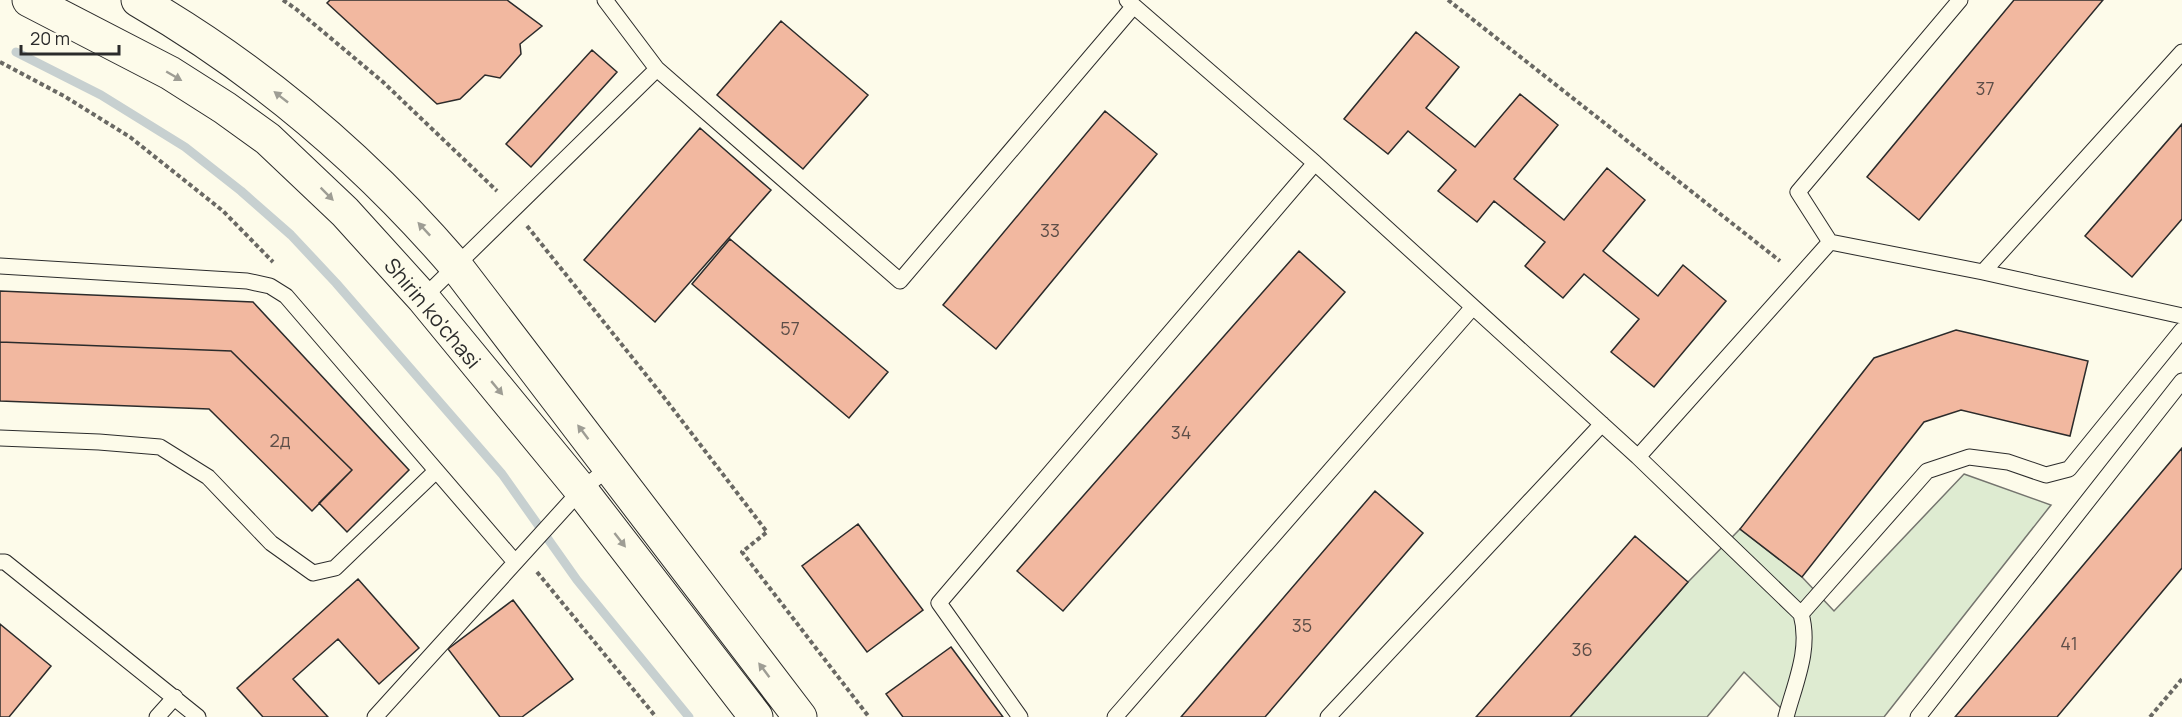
<svg xmlns="http://www.w3.org/2000/svg" width="2182" height="717" viewBox="0 0 2182 717" font-family="Manrope,sans-serif">
  <rect width="100%" height="100%" fill="#fdfbea"/>
  <path fill="#deebd1" stroke="#74746e" stroke-width="1.5" d="M 1964,474 L 2051,505 L 1884,717 L 1790,717 L 1744,672 L 1707,717 L 1570,717 L 1688,582 L 1740,529 L 1802,577 L 1834,611 Z"/>
  <g fill="none" stroke-linecap="round" stroke-linejoin="round">
    <path stroke="#c7d0d0" stroke-width="9" d="M 16,52 L 101,95 L 185,147 L 241,191 L 291,235 L 336,283 L 502,474 L 577,580 L 689,717"/>
  </g>
  <path fill="#f2b8a0" stroke="#2b2b2b" stroke-width="1.5" d="M 330,0 L 507,0 L 542,26 L 520,44 L 521,54 L 500,78 L 485,75 L 460,99 L 437,104 L 327,3 Z
    M 2014,0 L 2103,0 L 1919,220 L 1867,177 Z
    M 781,21 L 868,95 L 803,169 L 717,95 Z
    M 1416,32 L 1459,67 L 1426,108 L 1475,147 L 1520,94 L 1558,125 L 1514,179 L 1564,220 L 1607,168 L 1645,200 L 1603,251 L 1658,296 L 1683,265 L 1726,301 L 1654,387 L 1611,352 L 1639,319 L 1584,274 L 1563,298 L 1525,266 L 1545,242 L 1494,201 L 1477,222 L 1438,191 L 1456,170 L 1408,131 L 1388,154 L 1344,119 Z
    M 592,50 L 617,72 L 531,167 L 506,144 Z
    M 1105,111 L 1157,154 L 996,349 L 943,305 Z
    M 2182,124 L 2182,219 L 2132,277 L 2085,236 Z
    M 700,128 L 771,190 L 655,322 L 584,260 Z
    M 730,239 L 888,372 L 849,418 L 692,284 Z
    M 1299,251 L 1345,292 L 1063,611 L 1017,571 Z
    M 0,291 L 253,302 L 409,470 L 347,532 L 319,503 L 352,470 L 231,351 L 0,342 Z
    M 1956,330 L 2088,361 L 2070,436 L 1961,410 L 1924,422 L 1802,577 L 1740,529 L 1874,358 Z
    M 0,342 L 231,351 L 352,470 L 312,511 L 209,409 L 0,401 Z
    M 2182,448 L 2182,568 L 2057,717 L 1955,717 Z
    M 1375,491 L 1423,533 L 1265,717 L 1181,717 Z
    M 858,524 L 923,610 L 867,652 L 802,566 Z
    M 1635,536 L 1688,582 L 1570,717 L 1476,717 Z
    M 358,579 L 419,648 L 379,684 L 338,639 L 293,679 L 328,717 L 263,717 L 237,688 Z
    M 513,600 L 573,679 L 522,717 L 500,717 L 448,649 Z
    M 0,624 L 51,666 L 9,717 L 0,717 Z
    M 951,647 L 1003,717 L 903,717 L 886,694 Z"/>
  <g fill="none" stroke-linecap="round" stroke-linejoin="round">
    <defs>
      <path id="lane" d="M 1127,0 L 1315,163 L 1638,457 L 1830,242 L 1983,272 L 2182,316
        M 657,69 L 900,281 L 1133,7
        M 1830,242 L 1798,192 L 1960,0
        M 0,266 L 247,281 L 270,286 L 286,296 L 515,562
        M 1983,272 L 2182,52
        M 423,298 L 657,69 L 605,0
        M 0,438 L 99,442 L 160,447 L 208,477 L 271,543 L 313,573 L 335,568 L 436,471
        M 1638,457 L 1801,614 C 1811,649 1795,683 1786,717
        M 0,562 L 5,562 L 198,717
        M 1801,614 L 1927,471 L 1969,457 L 2008,462 L 2046,475 L 2069,469 L 2182,330
        M 157,717 L 175,697
        M 375,717 L 581,490 L 610,467
        M 1020,717 L 939,603 L 1315,163
        M 1115,717 L 1473,307
        M 1328,717 L 1602,424
        M 1918,717 L 2182,381"/>
      <path id="secondary" d="M 29,0 L 170,73 L 225,108 L 268,139 L 345,212 L 423,298 L 581,490 L 756,717
        M 138,0 C 259,70 365,160 456,266 L 800,717"/>
    </defs>
    <use href="#lane" stroke="#2b2b2b" stroke-width="17"/>
    <use href="#secondary" stroke="#2b2b2b" stroke-width="35"/>
    <path stroke="#6a6964" stroke-width="4" stroke-dasharray="4.5 3" stroke-linecap="butt" d="M 283,0 L 296,9 L 383,82 L 497,191
      M 1448,0 L 1780,261
      M 0,62 L 64,96 L 130,137 L 223,211 L 273,262
      M 527,226 L 663,396 L 767,532 L 742,552 L 869,717
      M 537,572 L 656,717
      M 2150,717 L 2182,679"/>
    <use href="#lane" stroke="#fdfbea" stroke-width="15"/>
    <use href="#secondary" stroke="#fdfbea" stroke-width="33"/>
  </g>
  <defs><path id="oneway-solid" d="M-6-.8H1V-3.2L6.5 0L1 3.2V.8H-6Z" transform="scale(1.5)"/></defs>
  <g fill="#9e9d94">
    <use href="#oneway-solid" transform="translate(174 76) rotate(30)"/>
    <use href="#oneway-solid" transform="translate(281 97) rotate(-142)"/>
    <use href="#oneway-solid" transform="translate(327 194) rotate(45)"/>
    <use href="#oneway-solid" transform="translate(424 229) rotate(-133)"/>
    <use href="#oneway-solid" transform="translate(497 388) rotate(50)"/>
    <use href="#oneway-solid" transform="translate(583 432) rotate(-127)"/>
    <use href="#oneway-solid" transform="translate(620 540) rotate(52)"/>
    <use href="#oneway-solid" transform="translate(764 670) rotate(-127)"/>
  </g>
  <g text-anchor="middle" dominant-baseline="central" stroke-width="4.5" stroke-linejoin="round" paint-order="stroke">
    <g font-size="18" fill="#5d4e48">
      <text x="1985" y="88">37</text>
      <text x="1050" y="230">33</text>
      <text x="790" y="328">57</text>
      <text x="1181" y="432">34</text>
      <text x="280" y="440">2д</text>
      <text x="1302" y="625">35</text>
      <text x="2069" y="643">41</text>
      <text x="1582" y="649">36</text>
    </g>
    <g font-size="21" fill="#2b2b2b" stroke="#fdfbea">
      <text transform="translate(433 313) rotate(50)">Shirin ko'chasi</text>
    </g>
  </g>
  <path d="M21 45v9h98v-9" fill="none" stroke="#2b2b2b" stroke-width="3"/>
  <text x="30" y="45" font-size="18" fill="#2b2b2b" stroke="#fdfbea" stroke-width="4.5" paint-order="stroke">20 m</text>
</svg>
